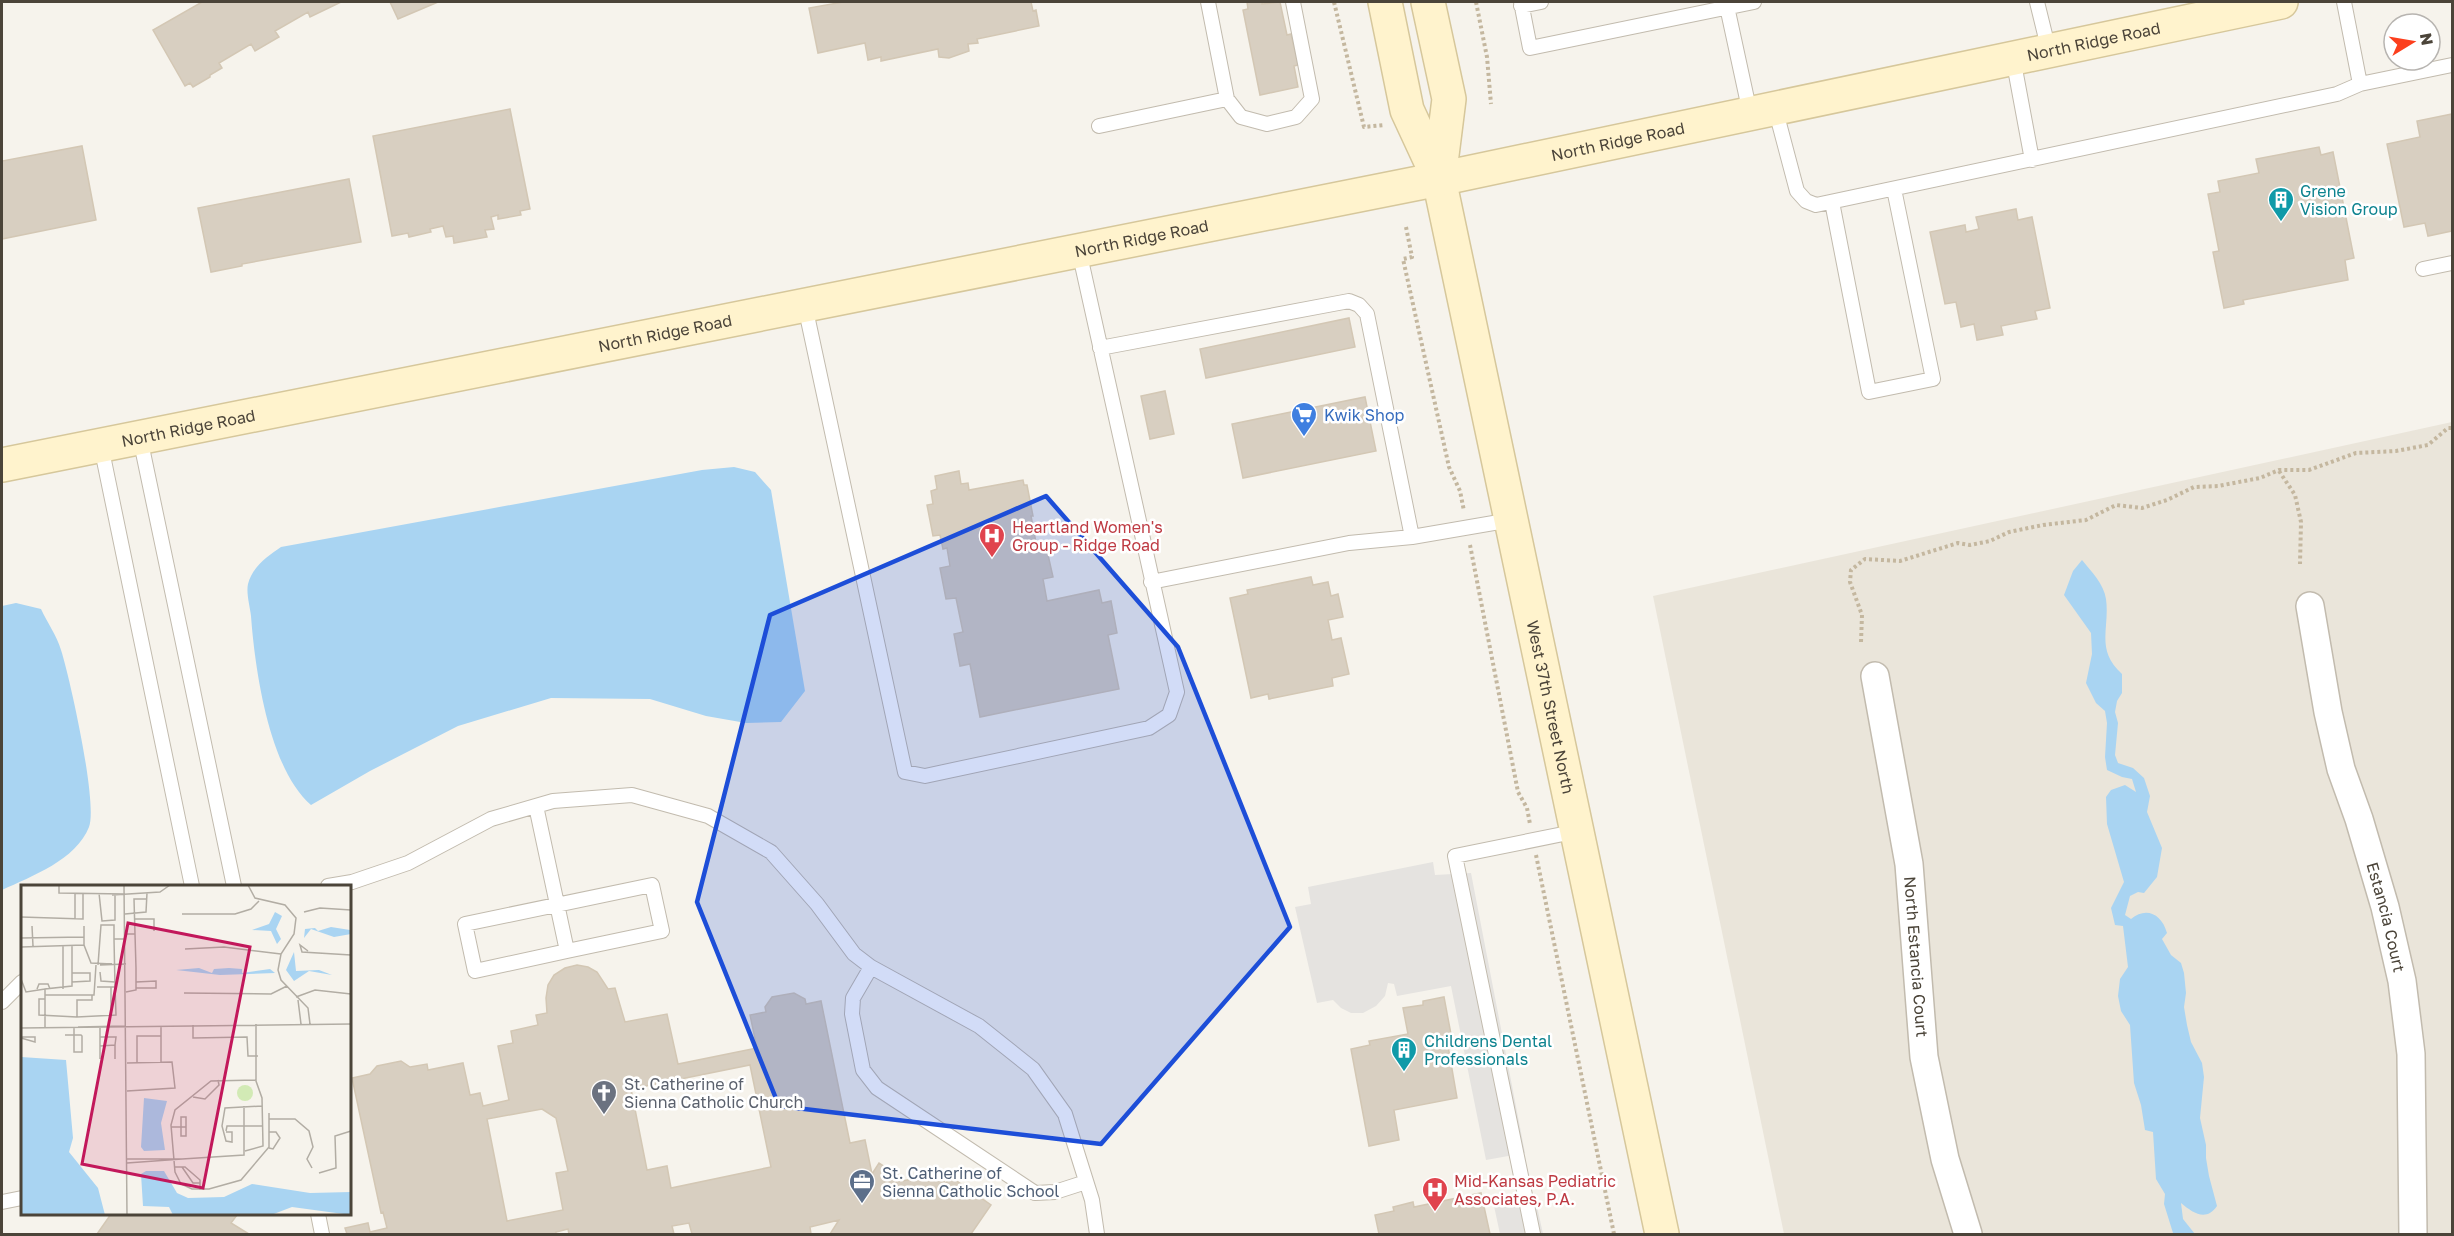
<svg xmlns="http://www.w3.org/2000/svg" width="2454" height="1236" viewBox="0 0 2454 1236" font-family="'Golos Text',sans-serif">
  <rect width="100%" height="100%" fill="#f6f3ec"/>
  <path fill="#eae5da" d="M 2452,422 L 2452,1234 L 1784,1234 L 1653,596 Z"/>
  <path fill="#e5e3e0" d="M 1433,862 L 1435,875 L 1471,873 L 1525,1153 L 1486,1160 L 1451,986 L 1397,996 L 1394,984 L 1388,983 L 1385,996 L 1376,1006 L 1363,1013 L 1351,1013 L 1341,1008 L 1333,1000 L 1317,1003 L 1295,907 L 1311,904 L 1308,887 Z
    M 1535,1197 L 1543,1234 L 1500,1234 L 1494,1206 Z"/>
  <path fill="#a9d4f2" d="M 734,467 L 755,472 L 771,490 L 805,691 L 781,722 L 746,723 L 706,716 L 650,699 L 551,698 L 458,726 L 370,771 L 311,805 C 269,769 255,670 251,616 C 250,607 246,593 248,584 C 252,567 268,556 281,547 L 702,470 Z
    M 2082,560 C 2091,571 2104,584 2106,599 C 2110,628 2095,650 2122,674 L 2122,693 L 2117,701 L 2115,712 L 2118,723 L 2115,755 L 2118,763 L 2133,768 L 2144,778 L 2150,796 L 2147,812 L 2162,848 L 2157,877 L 2144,893 L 2138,892 L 2130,896 L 2125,915 L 2131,919 C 2146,906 2162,914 2167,933 L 2162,939 L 2171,955 L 2181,963 L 2184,973 L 2186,993 L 2184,1007 L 2187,1025 L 2191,1042 L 2202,1063 L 2204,1077 L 2200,1118 L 2206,1145 L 2206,1158 L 2209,1176 L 2217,1206 C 2206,1222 2193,1213 2181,1203 L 2183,1219 L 2195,1234 L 2173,1233 L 2164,1204 L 2165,1194 L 2156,1179 L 2153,1132 L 2145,1130 L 2141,1105 L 2134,1083 L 2130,1025 L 2121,1011 L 2118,996 L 2120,979 L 2128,967 L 2123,926 L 2115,925 L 2111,908 L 2124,882 L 2107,824 L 2106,797 L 2111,790 L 2125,785 L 2136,792 L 2132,779 L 2122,777 L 2107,770 L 2105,757 L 2107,723 L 2105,711 L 2096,703 L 2086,683 L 2092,654 L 2091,633 L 2064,595 L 2073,571 Z
    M 16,603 L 41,609 C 47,622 57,636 61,650 C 70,678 98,804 89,827 C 76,860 32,876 2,890 L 2,606 Z"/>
  <path fill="#d8cfc1" stroke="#d3c7b4" stroke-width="1.5" fill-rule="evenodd" d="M 202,2 L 341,2 L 310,17 L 308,12 L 275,31 L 279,37 L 255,51 L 251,44 L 219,63 L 222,68 L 210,75 L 210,77 L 193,87 L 190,83 L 185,86 L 153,30 Z
    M 390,2 L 438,2 L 398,19 Z
    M 843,2 L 1031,2 L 1033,11 L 1036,10 L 1039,26 L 977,39 L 978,43 L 968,44 L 969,51 L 949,58 L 939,57 L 938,49 L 881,61 L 881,57 L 868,60 L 865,43 L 818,53 L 809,8 Z
    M 1247,2 L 1262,2 L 1262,4 L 1280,2 L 1287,35 L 1291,34 L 1295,51 L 1298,65 L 1294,66 L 1298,87 L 1260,95 L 1243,10 L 1248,9 Z
    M 510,109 L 530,209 L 520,211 L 521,215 L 498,219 L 498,215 L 491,217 L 494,229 L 485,230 L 487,237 L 454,243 L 453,236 L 446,237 L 443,226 L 430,229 L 431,232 L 409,237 L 408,233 L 392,236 L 373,136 Z
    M 2452,114 L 2452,233 L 2452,231 L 2428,236 L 2425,223 L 2404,227 L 2387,144 L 2420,137 L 2417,121 Z
    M 82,146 L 96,220 L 2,239 L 2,161 Z
    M 2319,147 L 2321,155 L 2333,152 L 2354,258 L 2345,260 L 2348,280 L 2243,300 L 2244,304 L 2224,308 L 2213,252 L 2219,251 L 2208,194 L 2220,192 L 2218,181 L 2259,173 L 2256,159 Z
    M 349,179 L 361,242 L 242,264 L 242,266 L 211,272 L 198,208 Z
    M 2016,209 L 2018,220 L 2032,217 L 2050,308 L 2035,311 L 2037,319 L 2001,326 L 2003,335 L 1977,340 L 1974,324 L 1961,327 L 1956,302 L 1945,304 L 1930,232 L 1965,225 L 1966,232 L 1979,229 L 1976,217 Z
    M 1349,318 L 1355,347 L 1206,378 L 1200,349 Z
    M 1165,391 L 1174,434 L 1150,439 L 1141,396 Z
    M 1365,397 L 1376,451 L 1243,478 L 1232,424 Z
    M 959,471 L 961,484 L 968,483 L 969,490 L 1023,480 L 1024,485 L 1027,485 L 1033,516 L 1031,516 L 1037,548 L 1046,546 L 1053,577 L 1043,579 L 1047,601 L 1099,590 L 1102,603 L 1111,601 L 1117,633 L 1108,635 L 1119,689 L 980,717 L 970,664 L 960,666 L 954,634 L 963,632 L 956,598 L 946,599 L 940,568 L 950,566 L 947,548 L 943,549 L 940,535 L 933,536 L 927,505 L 933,504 L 931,491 L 937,489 L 935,476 Z
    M 1311,577 L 1313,585 L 1328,582 L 1331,596 L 1338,594 L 1343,617 L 1328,620 L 1332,640 L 1341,638 L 1349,674 L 1332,678 L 1333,686 L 1269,699 L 1268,694 L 1251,698 L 1230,598 L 1248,594 L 1247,590 Z
    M 577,965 L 588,967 L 597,972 L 608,989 L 615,988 L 625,1022 L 667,1014 L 678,1064 L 757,1048 L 750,1015 L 766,1012 L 765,1007 L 772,997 L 794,993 L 805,999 L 806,1004 L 821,1001 L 850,1143 L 865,1140 L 872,1174 L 879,1163 L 899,1176 L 896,1182 L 935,1175 L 946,1183 L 951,1177 L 991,1205 L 971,1234 L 830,1234 L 839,1220 L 810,1227 L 811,1234 L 692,1234 L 689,1223 L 672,1226 L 674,1234 L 569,1234 L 568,1229 L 556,1232 L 556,1234 L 347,1234 L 345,1228 L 368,1223 L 370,1232 L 387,1228 L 383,1212 L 381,1213 L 352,1078 L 370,1074 L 377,1066 L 401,1061 L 410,1067 L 427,1064 L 428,1070 L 463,1063 L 470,1095 L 480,1093 L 483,1106 L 509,1100 L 498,1046 L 513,1043 L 511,1031 L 538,1025 L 536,1015 L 547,1013 L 546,998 L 548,985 L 554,975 L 565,968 ZM 750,1065 L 771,1167 L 671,1188 L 667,1166 L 647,1170 L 631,1089 ZM 542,1109 L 556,1118 L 568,1171 L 556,1173 L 563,1210 L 507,1221 L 487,1119 Z
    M 1444,997 L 1453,1045 L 1448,1046 L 1457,1098 L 1394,1110 L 1399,1140 L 1369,1146 L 1351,1049 L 1370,1045 L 1369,1041 L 1408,1034 L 1403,1008 L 1423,1005 L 1423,1001 Z
    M 1481,1193 L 1490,1234 L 1379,1234 L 1375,1215 L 1394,1211 L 1393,1207 L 1413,1202 L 1414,1207 Z
    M 111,1214 L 235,1214 L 237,1215 L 231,1223 L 249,1234 L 97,1234 Z"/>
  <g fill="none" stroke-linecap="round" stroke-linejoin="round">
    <defs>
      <path id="lane" d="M 1521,2 L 1530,48 L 1754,2
        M 1726,2 L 1750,113
        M 2037,2 L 2049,51
        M 1521,6 L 1541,2
        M 2013,58 L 2032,160
        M 2360,84 L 2452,65
        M 1227,99 L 1241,117 L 1267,124 L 1296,117 L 1312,99 L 1293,2
        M 1775,108 L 1797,191 L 1806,201 L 1816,205 L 2337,94 L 2360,84 L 2344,2
        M 1099,126 L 1227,99 L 1208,2
        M 1832,202 L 1869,392 L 1933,379 L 1894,189
        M 2423,269 L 2452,263
        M 805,306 L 905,772 L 925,776 L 1149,728 L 1169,715 L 1177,692 L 1079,251
        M 1100,348 L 1349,301 L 1359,305 L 1367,314 L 1412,537
        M 140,438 L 234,886
        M 101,446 L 192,886
        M 1151,582 L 1349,543 L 1412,537 L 1511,520
        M 536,806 L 567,951 L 475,971 L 465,924 L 652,885 L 662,931 L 567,951
        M 328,886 L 352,882 L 408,863 L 491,819 L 553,801 L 632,795 L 708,816 L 771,852 L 817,904 L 854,954 L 871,967 L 979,1026 L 1033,1069 L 1065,1114 L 1092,1200 L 1097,1234
        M 871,967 L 853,998 L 852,1014 L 863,1070 L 877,1088 L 1035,1193 L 1055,1192 L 1086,1182
        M 2,1002 L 22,982
        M 2,1202 L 22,1198
        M 318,1214 L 322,1234
        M 1533,1234 L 1455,856 L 1578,831"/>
      <g id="street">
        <path id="s1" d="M 2310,606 L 2328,712 L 2341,769 L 2359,819 L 2385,907 L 2402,981 L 2411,1054 L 2413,1234"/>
        <path id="s2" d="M 1875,676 L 1909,864 L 1924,1057 L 1945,1159 L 1968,1234"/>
      </g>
      <g id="secondary">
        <path id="s3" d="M 1385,2 L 1407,110 L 1439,179 L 1662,1234"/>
        <path d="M 1428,2 L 1449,99 L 1439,179"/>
        <path id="s4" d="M 2,465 L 1439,179 L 2281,2"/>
      </g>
    </defs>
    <use href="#lane" stroke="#c2bbae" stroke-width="16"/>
    <use href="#street" stroke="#c2bbae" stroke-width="30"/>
    <use href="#secondary" stroke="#d6c79b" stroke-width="36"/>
    <path stroke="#c4b79f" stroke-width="4" stroke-dasharray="3 3" stroke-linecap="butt" d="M 1334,2 L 1364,127 L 1384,125
      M 1476,2 L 1487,57 L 1491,104
      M 1406,227 L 1412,257 L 1403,259 L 1449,467 L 1460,491 L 1464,511
      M 2279,471 L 2295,495 L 2301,522 L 2300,564
      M 1470,545 L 1518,792 L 1527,808 L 1530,824
      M 1861,642 L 1862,615 L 1850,582 L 1851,570 L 1865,559 L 1900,561 L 1958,543 L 1970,545 L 1990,541 L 2009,532 L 2043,525 L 2086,520 L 2116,505 L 2142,508 L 2167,500 L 2194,487 L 2218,486 L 2260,478 L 2279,470 L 2309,470 L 2356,453 L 2396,451 L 2428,445 L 2448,428 L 2452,428
      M 1536,855 L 1614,1234"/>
    <use href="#lane" stroke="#fff" stroke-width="14"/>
    <use href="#street" stroke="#fff" stroke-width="27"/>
    <use href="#secondary" stroke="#fff3cd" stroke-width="33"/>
  </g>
  <path fill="#1d4ed8" fill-opacity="0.2" stroke="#1d4ed8" stroke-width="4.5" stroke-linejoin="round" d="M 1046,496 L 1178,647 L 1290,927 L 1101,1144 L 779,1106 L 697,902 L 770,615 Z"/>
  <defs>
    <symbol id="building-pin" viewBox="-11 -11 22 30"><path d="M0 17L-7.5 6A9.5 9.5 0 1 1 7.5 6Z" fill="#0f9aa8" stroke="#fff"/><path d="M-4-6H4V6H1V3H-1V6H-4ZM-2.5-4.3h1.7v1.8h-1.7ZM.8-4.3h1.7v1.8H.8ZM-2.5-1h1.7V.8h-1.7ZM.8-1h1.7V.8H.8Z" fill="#fff"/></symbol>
    <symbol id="supermarket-pin" viewBox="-11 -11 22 30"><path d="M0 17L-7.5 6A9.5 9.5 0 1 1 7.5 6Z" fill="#3f7fe0" stroke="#fff"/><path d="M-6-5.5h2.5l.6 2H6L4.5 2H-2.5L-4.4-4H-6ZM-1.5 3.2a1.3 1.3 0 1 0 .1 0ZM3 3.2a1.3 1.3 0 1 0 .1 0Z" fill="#fff"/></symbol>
    <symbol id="hospital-pin" viewBox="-11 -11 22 30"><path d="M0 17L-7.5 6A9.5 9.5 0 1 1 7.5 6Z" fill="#e0444e" stroke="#fff"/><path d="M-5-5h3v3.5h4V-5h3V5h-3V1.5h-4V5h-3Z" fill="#fff"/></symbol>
    <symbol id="church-pin" viewBox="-11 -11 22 30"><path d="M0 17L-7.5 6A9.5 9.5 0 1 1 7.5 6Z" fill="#6b7280" stroke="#fff"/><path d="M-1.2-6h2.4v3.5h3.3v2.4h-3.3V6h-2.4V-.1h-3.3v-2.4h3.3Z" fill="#fff"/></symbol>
    <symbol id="office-pin" viewBox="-11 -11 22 30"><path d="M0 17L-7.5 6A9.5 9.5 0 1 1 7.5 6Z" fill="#5c6f8a" stroke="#fff"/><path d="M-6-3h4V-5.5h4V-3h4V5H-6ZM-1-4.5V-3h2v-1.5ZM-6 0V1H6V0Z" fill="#fff"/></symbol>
  </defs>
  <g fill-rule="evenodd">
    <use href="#building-pin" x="2266" y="185" width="30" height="40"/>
    <use href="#supermarket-pin" x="1289" y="400" width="30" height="40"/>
    <use href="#hospital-pin" x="977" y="521" width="30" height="40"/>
    <use href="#building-pin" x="1389" y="1035" width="30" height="40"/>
    <use href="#church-pin" x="589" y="1078" width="30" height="40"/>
    <use href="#office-pin" x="847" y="1167" width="30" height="40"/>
    <use href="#hospital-pin" x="1420" y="1175" width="30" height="40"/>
  </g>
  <g text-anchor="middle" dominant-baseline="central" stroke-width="5" stroke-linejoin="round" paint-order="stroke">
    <g font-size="16" fill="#4b4439" stroke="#fff">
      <text stroke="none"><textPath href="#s4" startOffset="2134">North Ridge Road</textPath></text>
      <text stroke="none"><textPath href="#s4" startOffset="1648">North Ridge Road</textPath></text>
      <text stroke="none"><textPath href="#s4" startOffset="1162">North Ridge Road</textPath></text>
      <text stroke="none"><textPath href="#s4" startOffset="676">North Ridge Road</textPath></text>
      <text stroke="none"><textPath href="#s4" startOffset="190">North Ridge Road</textPath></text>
      <text stroke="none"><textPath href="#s3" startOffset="726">West 37th Street North</textPath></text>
      <text stroke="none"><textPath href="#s1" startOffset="321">Estancia Court</textPath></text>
      <text stroke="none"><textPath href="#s2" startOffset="284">North Estancia Court</textPath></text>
    </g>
    <g font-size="16" fill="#0d838f" stroke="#fff" text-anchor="start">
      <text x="2300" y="191">Grene<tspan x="2300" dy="18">Vision Group</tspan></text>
      <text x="1424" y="1041">Childrens Dental<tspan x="1424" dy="18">Professionals</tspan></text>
    </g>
    <g font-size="16" fill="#366cbe" stroke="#fff" text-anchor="start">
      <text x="1324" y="415">Kwik Shop</text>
    </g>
    <g font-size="16" fill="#be3a42" stroke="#fff" text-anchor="start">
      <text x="1012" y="527">Heartland Women's<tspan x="1012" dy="18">Group - Ridge Road</tspan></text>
      <text x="1454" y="1181">Mid-Kansas Pediatric<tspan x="1454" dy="18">Associates, P.A.</tspan></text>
    </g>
    <g font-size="16" fill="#5b616d" stroke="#fff" text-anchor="start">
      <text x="624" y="1084">St. Catherine of<tspan x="624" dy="18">Sienna Catholic Church</tspan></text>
    </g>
    <g font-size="16" fill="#4e5e75" stroke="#fff" text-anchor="start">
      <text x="882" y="1173">St. Catherine of<tspan x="882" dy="18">Sienna Catholic School</tspan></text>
    </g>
  </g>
  <g transform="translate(21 885)">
    <rect width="330" height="330" fill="#f6f3ec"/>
    <path d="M216 208a8 8 0 1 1 16 0a8 8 0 1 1-16 0Z" fill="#d2eab5"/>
    <path d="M 254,27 L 261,31 L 255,44 L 260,54 L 256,59 L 250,46 L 231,45 L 248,39 ZM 310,42 L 329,45 L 330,49 L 313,52 L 290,44 L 283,53 L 284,44 L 294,43 L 297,46 ZM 273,67 L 275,86 L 298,85 L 311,90 L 288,86 L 273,96 L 265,85 ZM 178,83 L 191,88 L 193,84 L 208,83 L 221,84 L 221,88 L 249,84 L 254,88 L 199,90 L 155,85 ZM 0,172 L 45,175 L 52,253 L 48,267 L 77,303 L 84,330 L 0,330 ZM 123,213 L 146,216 L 140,238 L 144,265 L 123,266 L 120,262 ZM 125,286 L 143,286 L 156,308 L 167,313 L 203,312 L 231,299 L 289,308 L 330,307 L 330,330 L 271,322 L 250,330 L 152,330 L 148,322 L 122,321 L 120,289 Z" fill="#a9d4f2"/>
    <path fill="none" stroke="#b2ada4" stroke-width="1.5" d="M 38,0 L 38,8 L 104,9M 103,0 L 106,330M 227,0 L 234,13 L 264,20 L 275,33 L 273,49 L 260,69 L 257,85 L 260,95 L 287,123 L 289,139M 54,8 L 54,34M 78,8 L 81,36 L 94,35 L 94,10M 91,10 L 139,7 L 149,0M 283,27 L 299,23 L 330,25M 104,29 L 125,27 L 126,8M 161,29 L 214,29 L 230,24 L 238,16M 0,32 L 62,34 L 62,8M 114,34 L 133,34 L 133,46M 11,41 L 12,61M 63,41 L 63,60 L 70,78 L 91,79M 104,49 L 114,49 L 115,83 L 115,105 L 105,107M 114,49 L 113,14 L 126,14M 0,53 L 63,52M 93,54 L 94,102M 42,61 L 42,104M 0,62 L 63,60M 164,64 L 203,62 L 260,69M 287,66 L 279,60 L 281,67 L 330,70M 77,80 L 80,40 L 93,40 L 93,54 L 104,54M 79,80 L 105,79M 79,87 L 80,96 L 94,97M 51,88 L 69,88 L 69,96 L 51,97M 0,94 L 5,107 L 24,104M 115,97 L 135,96 L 135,103 L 115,103M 90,102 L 90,130M 16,104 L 18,99 L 27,99 L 29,104M 163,108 L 250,109 L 266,101M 24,110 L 73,110 L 75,80M 71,110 L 71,115 L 56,115 L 56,132 L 95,130 L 94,102 L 76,102M 275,112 L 294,105 L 330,109M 24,114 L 18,114 L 18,130 L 56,132M 277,115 L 280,139M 172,140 L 172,153 L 226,152 L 227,171 L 237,171M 24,142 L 24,104 L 51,101 L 51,60M 57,142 L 104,141M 0,143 L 330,139M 235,143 L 235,192M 44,150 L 60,150 L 61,151 L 61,167 L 53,167 L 53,142M 0,152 L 14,152 L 14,157 L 0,153M 79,152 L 95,152 L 94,160M 79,161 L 94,160 L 94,174M 79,174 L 79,143M 140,177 L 140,141M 106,178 L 151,177 L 154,203 L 106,206M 116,178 L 116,151 L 140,151M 235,195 L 190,196 L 154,225 L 150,240 L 154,287 L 160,299 L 171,304 L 188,304 L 220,295 L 248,262 L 248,228M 172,212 L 184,214 L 198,200 L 197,195M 248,234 L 274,234 L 288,246 L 292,262 L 286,274 L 291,283M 150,242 L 165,242 L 165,251 L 160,251 L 160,232 L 165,232 L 165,242M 205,246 L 206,241 L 242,241M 205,247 L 211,247 L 211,257 L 205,256 L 201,241 L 204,223 L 241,221M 248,263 L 252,264 L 259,253 L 255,247 L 248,247M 224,266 L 242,261 L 241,213 L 235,196 L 235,139M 106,274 L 161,274 L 106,278M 161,274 L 223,270 L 223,221M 153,282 L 164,282 L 179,295 L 179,305M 161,282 L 172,298 L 179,298M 298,288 L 315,283 L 314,251 L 330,246"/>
    <path fill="#c2185b" fill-opacity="0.15" stroke="#c2185b" stroke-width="3" d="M 107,38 L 229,62 L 182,303 L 61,279 Z"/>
    <rect width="330" height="330" fill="none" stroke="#4b4439" stroke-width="3"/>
  </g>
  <rect width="2454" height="1236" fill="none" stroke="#4b4439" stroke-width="6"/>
  <g transform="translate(2412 42) rotate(79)"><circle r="28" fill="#ffffff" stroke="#b7b4b0" stroke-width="1.5"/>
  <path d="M0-4.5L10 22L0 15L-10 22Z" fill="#fc3f1d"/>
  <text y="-9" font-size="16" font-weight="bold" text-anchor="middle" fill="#4b4439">N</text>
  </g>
</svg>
